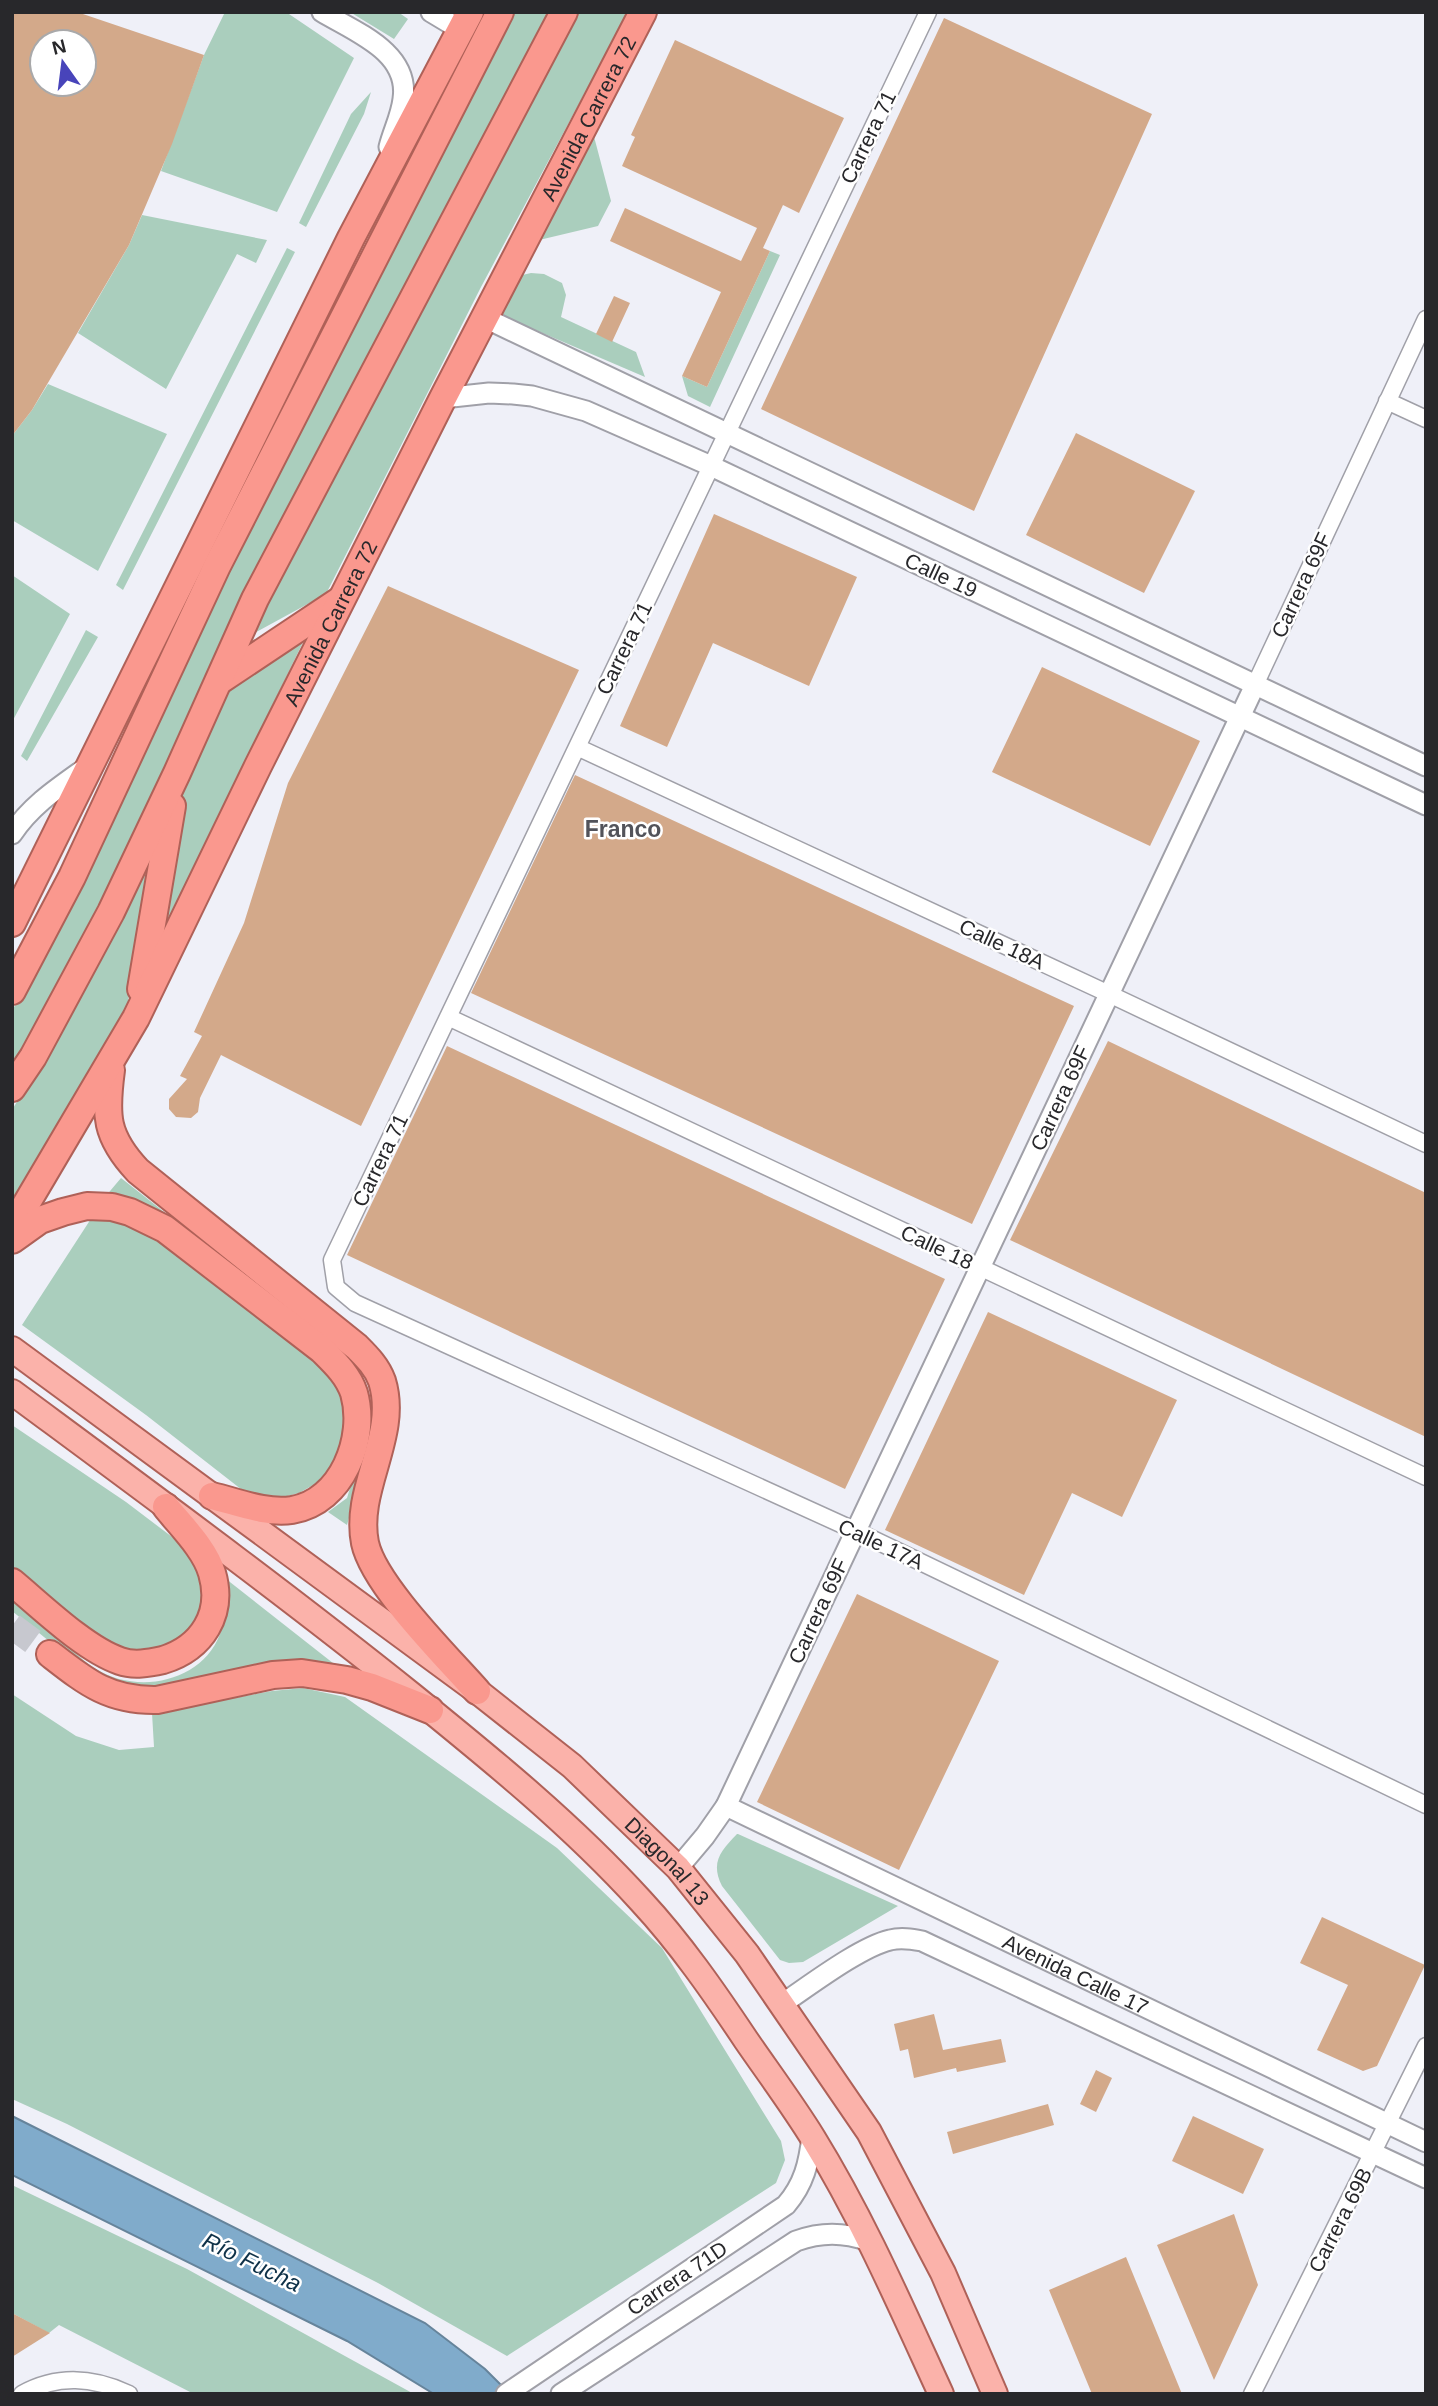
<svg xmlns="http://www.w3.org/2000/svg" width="1438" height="2406" viewBox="0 0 1438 2406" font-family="Arial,sans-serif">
  <rect width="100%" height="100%" fill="#eff0f8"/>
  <path fill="#aacebd" d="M 225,12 L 286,12 L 354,58 L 277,212 L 161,171 L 204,55 Z
    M 350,12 L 398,12 L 408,19 L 394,39 Z
    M 515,12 L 551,12 L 423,252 L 293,507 L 153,800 L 24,1049 L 12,1068 L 12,1011 L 72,899 L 239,545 L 390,249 Z
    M 571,12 L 628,12 L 481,287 L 326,594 L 247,637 Z
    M 371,92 L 364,114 L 306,227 L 299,223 L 351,114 Z
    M 592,129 L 611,201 L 598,226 L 535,241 Z
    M 142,215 L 267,240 L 256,263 L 237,254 L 166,389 L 78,333 L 129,245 Z
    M 287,248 L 295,252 L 123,590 L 116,585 Z
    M 770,251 L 780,255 L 710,407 L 688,396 L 682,376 L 707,387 Z
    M 531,273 L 544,274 L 562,283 L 566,295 L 561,317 L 636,352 L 645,377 L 498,314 L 518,276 Z
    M 48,384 L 167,434 L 98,571 L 12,520 L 12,436 L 32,410 Z
    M 12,575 L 70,614 L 12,722 Z
    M 86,630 L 98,637 L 27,761 L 21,756 Z
    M 309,630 L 167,922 L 183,775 L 232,687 Z
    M 155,840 L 126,1013 L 12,1201 L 12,1110 L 75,1005 Z
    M 121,1178 L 337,1348 C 397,1401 366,1460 347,1525 L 328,1512 L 347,1498 L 366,1436 L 360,1390 L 105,1197 Z
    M 96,1211 L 118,1214 L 174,1247 L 324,1368 L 340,1389 L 345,1411 L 346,1442 L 336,1463 L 322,1480 L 299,1493 L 272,1500 L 246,1493 L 146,1415 L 22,1325 Z
    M 12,1425 L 126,1502 L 184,1546 L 199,1569 L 202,1589 L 200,1615 L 186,1639 L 137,1655 L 114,1648 L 12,1570 Z
    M 221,1575 L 338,1667 L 133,1690 L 92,1676 L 12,1611 L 12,1601 C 32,1617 51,1633 71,1649 C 79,1656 87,1664 96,1669 C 138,1695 202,1682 220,1634 C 226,1616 222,1594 221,1575 Z
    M 303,1688 L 345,1697 L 557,1848 L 662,1948 L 781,2141 L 785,2160 L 776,2183 L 507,2356 L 378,2283 L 67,2124 L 12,2099 L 12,1694 L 76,1736 L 119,1750 L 154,1747 L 152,1713 L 272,1691 Z
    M 737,1834 L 738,1834 L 898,1906 L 803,1962 L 789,1963 L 780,1960 L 722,1886 C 710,1862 721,1851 737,1834 Z
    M 12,2185 L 187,2269 L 414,2394 L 194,2394 L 59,2325 L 49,2333 L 12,2313 Z"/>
  <path fill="#80abcb" stroke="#66849b" stroke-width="2" d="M 12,2116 L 425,2323 L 485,2369 L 510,2394 L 434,2394 L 347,2341 L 12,2175 Z"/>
  <path fill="#d3a98a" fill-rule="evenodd" d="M 12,12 L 77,12 L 204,55 L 172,144 L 129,245 L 32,410 L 12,436 ZM 42,42 L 84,42 L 84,84 L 42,84 Z
    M 944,18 L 1152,114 L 974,511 L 761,409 Z
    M 675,40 L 844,118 L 799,213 L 783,205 L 763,248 L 770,251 L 707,387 L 682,376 L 721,292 L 610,241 L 625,208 L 741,261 L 757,228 L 622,166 L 635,137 L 631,135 Z
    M 614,296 L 630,303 L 612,342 L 596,334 Z
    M 1076,433 L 1195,491 L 1144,593 L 1026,535 Z
    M 714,514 L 857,577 L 809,686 L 713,643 L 667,747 L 620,726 Z
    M 388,586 L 579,670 L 361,1126 L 221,1055 L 200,1098 L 198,1112 L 191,1118 L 176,1117 L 169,1109 L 169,1099 L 187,1079 L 180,1076 L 202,1036 L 194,1032 L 244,923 L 288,783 Z
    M 1042,667 L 1200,741 L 1150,846 L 992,772 Z
    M 575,775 L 1074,1006 L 972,1224 L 471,993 Z
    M 1108,1041 L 1426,1193 L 1426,1437 L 1010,1240 Z
    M 447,1046 L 945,1279 L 845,1489 L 347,1255 Z
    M 988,1312 L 1177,1400 L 1122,1517 L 1072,1493 L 1024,1595 L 885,1530 Z
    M 857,1594 L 999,1661 L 899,1870 L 757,1802 Z
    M 1322,1917 L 1425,1965 L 1377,2066 L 1363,2071 L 1317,2050 L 1348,1985 L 1300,1963 Z
    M 934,2014 L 943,2050 L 1001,2039 L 1006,2062 L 957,2072 L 956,2068 L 914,2078 L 908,2049 L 900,2051 L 894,2024 Z
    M 1096,2070 L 1112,2078 L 1096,2112 L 1080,2104 Z
    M 1048,2104 L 1054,2125 L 953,2154 L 947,2132 Z
    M 1193,2116 L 1264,2149 L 1243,2194 L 1172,2161 Z
    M 1234,2214 L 1258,2285 L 1214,2380 L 1157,2245 Z
    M 1126,2257 L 1182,2394 L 1092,2394 L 1049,2290 Z
    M 12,2313 L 50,2333 L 12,2357 Z"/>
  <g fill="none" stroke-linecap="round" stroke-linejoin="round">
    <path stroke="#c7c8cf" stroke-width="26" stroke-dasharray="26 13" stroke-linecap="butt" d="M 12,1626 L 50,1654"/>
    <defs>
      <path id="minor" d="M 928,12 L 332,1260 L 336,1287 L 355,1303 L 856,1531 L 1426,1805
        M 1387,401 L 1426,419
        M 1255,685 L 1426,319
        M 577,747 L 1109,994 L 1426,1144
        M 448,1017 L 1426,1477
        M 22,2394 C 58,2374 93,2377 129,2394
        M 1252,2394 L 1426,2046"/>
      <g id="tertiary">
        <path d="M 322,12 C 355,32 410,52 403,99 C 401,116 393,131 389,147"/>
        <path d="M 431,12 L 461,30"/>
        <path d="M 485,318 L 1426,766"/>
        <path d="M 443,398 L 489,393 L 513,394 L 532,396 L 586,411 L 711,466 L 1426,805"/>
        <path d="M 12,834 C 31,805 59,787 87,767"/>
        <path id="s1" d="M 726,1806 L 1426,2142"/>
        <path d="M 678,1868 L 705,1836 L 726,1806 L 1255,685"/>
        <path d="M 782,2004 C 809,1986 860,1947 890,1940 C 901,1937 912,1939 922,1941 L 1426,2178"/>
        <path d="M 506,2394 L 786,2205 C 804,2184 809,2163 812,2136"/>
        <path d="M 561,2394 L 796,2241 C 821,2232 843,2232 869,2241"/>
      </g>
      <g id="primary">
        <path id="s2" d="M 12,1349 L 477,1691 L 572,1766 L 678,1868 L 747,1954 L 869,2132 L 943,2273 L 995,2394"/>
        <path d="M 12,1392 C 147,1492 282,1591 413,1696 C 492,1760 572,1825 641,1901 C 680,1943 714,1992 746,2040 C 768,2072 792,2104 813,2138 C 863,2219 901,2307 941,2394"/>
      </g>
      <g id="trunk">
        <path d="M 219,681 L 339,601"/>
        <path d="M 12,923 L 351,238 L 470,12"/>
        <path d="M 141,989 L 172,806"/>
        <path d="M 12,991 L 72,877 L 217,566 L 500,12"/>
        <path d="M 111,1070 C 105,1115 105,1136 138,1171 L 357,1347 C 367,1357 377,1367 382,1381 C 399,1436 354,1488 365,1543 C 374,1585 447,1657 477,1691"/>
        <path d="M 12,1088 L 33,1057 L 111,912 L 177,773 L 255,599 L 564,12"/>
        <path id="s3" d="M 12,1228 L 136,1018 L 258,766 L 443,398 L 643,12"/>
        <path d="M 12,1240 L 40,1220 L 63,1212 L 87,1206 L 112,1207 L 130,1212 L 165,1229 L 322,1350 C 335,1363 348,1375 354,1393 C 367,1438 342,1502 292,1510 C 266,1514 237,1502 212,1496"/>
        <path d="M 12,1582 C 42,1607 85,1649 120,1661 C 134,1666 149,1663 163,1660 C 202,1648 224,1614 212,1573 C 205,1549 182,1527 166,1507"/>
        <path d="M 50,1654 C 86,1682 109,1701 157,1700 L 273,1675 L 302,1673 L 347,1680 L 372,1687 L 430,1710"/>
      </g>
    </defs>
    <use href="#minor" stroke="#a0a0a8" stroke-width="19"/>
    <use href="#tertiary" stroke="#a0a0a8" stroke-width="23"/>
    <use href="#primary" stroke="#af6158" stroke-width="28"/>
    <use href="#trunk" stroke="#af6158" stroke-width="30"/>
    <use href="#minor" stroke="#fff" stroke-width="16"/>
    <use href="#tertiary" stroke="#fff" stroke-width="19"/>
    <use href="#primary" stroke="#fbb2aa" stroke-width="24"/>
    <use href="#trunk" stroke="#fa988e" stroke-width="26"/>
  </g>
  <g text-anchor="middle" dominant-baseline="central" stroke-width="5" stroke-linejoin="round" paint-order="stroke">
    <g font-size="21" fill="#28282b" stroke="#fff">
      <text stroke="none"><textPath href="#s3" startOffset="1251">Avenida Carrera 72</textPath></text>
      <text transform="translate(868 137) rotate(-64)">Carrera 71</text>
      <text transform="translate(941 575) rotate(25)">Calle 19</text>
      <text transform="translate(1301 585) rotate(-65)">Carrera 69F</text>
      <text stroke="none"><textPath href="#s3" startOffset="684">Avenida Carrera 72</textPath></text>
      <text transform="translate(624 648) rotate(-64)">Carrera 71</text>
      <text transform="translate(1002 944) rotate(25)">Calle 18A</text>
      <text transform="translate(1060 1098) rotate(-65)">Carrera 69F</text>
      <text transform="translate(380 1160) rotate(-64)">Carrera 71</text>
      <text transform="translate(937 1247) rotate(25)">Calle 18</text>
      <text transform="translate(881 1544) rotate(25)">Calle 17A</text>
      <text transform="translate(818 1611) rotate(-65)">Carrera 69F</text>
      <text stroke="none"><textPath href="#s2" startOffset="833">Diagonal 13</textPath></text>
      <text stroke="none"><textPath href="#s1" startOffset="388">Avenida Calle 17</textPath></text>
      <text transform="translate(1340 2220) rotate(-63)">Carrera 69B</text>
      <text transform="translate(677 2278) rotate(-34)">Carrera 71D</text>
    </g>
    <g font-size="23" font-weight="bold" fill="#52535a" stroke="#fff">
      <text x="623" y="829">Franco</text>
    </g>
    <g font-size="23" font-style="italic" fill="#0e3148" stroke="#fff">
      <text transform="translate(252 2262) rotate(26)">Río Fucha</text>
    </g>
  </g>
  <rect width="1438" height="2406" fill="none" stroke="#28282b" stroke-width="28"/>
  <g transform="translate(63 63) rotate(346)"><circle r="33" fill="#ffffff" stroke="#a9a9aa" stroke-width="2"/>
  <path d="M0-5L12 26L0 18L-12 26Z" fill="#4844ba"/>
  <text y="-10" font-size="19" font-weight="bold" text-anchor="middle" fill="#28282b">N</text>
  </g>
</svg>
